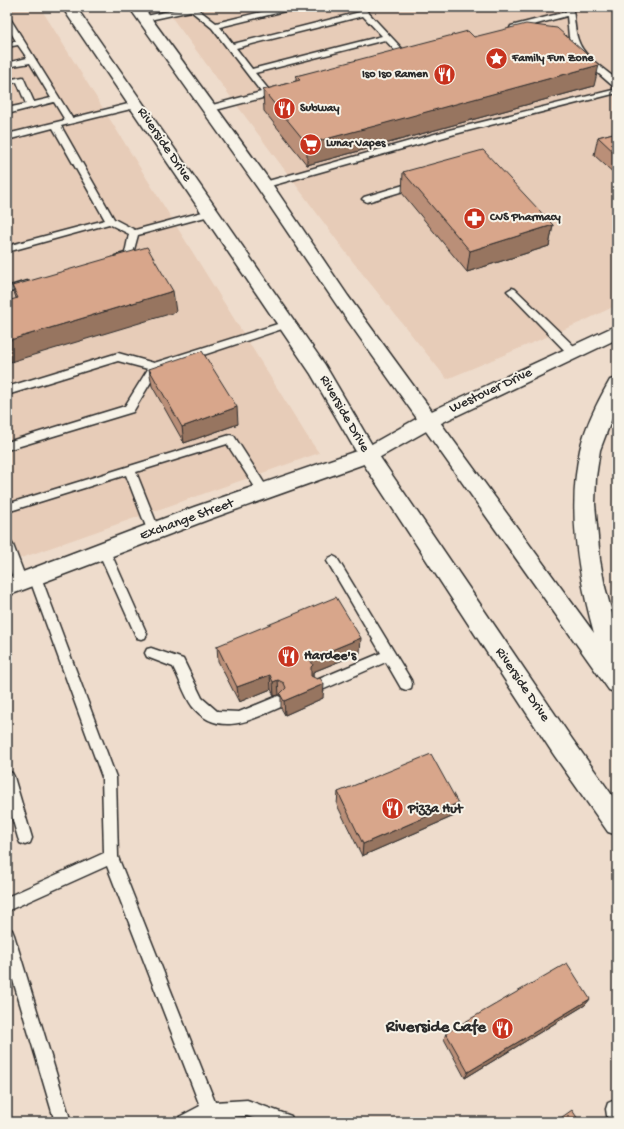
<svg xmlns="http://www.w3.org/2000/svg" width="624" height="1129" viewBox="0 0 624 1129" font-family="'Gochi Hand',sans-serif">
  <rect width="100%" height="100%" fill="#eedccc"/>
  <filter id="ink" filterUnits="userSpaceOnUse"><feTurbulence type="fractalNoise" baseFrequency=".025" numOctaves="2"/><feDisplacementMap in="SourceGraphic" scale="8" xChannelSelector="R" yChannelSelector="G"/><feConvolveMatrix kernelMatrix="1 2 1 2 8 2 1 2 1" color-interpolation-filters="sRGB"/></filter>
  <g filter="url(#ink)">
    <path fill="#e7ccb8" d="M 7,7 L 40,7 L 307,436 L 319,453 L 7,563 Z
      M 164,7 L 617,7 L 617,305 L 584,321 L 447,379 L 353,262 Z"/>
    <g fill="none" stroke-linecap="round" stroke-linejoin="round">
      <defs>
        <path id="lane" d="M 187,7 L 195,7 L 216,23 L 281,7 L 294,7 L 293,9 L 220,27 L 233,44 L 360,12 L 357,7 L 363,7 L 410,57 L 409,59 L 403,59 L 385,40 L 255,73 L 269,90 L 280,88 L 284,90 L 270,96 L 208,112 L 205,111 L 204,109 L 205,107 L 261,92 L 212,28 L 191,11 L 145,21 L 141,19 L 142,17 ZM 363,16 L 382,36 L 252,69 L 236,48 Z
          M 564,7 L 572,7 C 575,17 574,29 578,40 C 584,58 604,68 617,80 L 617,87 L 614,87 L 583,60 L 575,51 L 569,37 L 567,16 L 514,30 L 510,28 L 511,26 L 566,12 Z
          M 7,18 L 11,20 L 72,118 L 136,102 L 140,105 L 139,107 L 61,126 L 114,219 L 135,230 L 210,210 L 215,213 L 213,215 L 138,235 L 132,257 L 118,261 L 113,258 L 115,256 L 125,253 L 129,234 L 109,224 L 7,252 L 7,246 L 105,220 L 53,128 L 7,140 L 7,134 L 65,120 L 54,102 L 7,114 L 7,108 L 26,104 L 17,82 L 7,84 L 7,80 L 23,77 L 34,102 L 51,98 L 30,63 L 7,67 L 7,63 L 27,58 L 18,45 L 7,47 L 7,43 L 16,41 L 7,26 Z
          M 617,89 L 617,93 L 455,134 L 267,187 L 261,187 L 260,185 L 261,183 L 449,130 Z
          M 417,181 L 421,184 L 420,186 L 367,202 L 362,199 L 364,197 Z
          M 27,281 L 32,284 L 30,286 L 7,293 L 7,287 Z
          M 512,288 L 515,289 L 577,349 L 578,352 L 577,355 L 569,355 L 509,293 L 507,291 Z
          M 287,321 L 291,322 L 292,324 L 291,326 L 158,370 L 133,412 L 7,450 L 7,442 L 125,406 L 148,369 L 118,361 L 7,395 L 7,387 L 118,353 L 154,363 Z
          M 230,435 L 234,436 L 268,489 L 270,492 L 268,495 L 264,496 L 260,495 L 227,444 L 136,472 L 160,532 L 158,535 L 154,537 L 150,535 L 148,532 L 126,475 L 7,512 L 7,504 Z
          M 7,540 L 11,542 L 13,545 L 27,582 L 25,586 L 21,587 L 17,586 C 8,569 7,559 7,540 Z
          M 104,546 L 108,548 L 110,551 L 147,634 L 145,638 L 141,639 L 137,638 L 135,634 L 98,551 L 100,548 Z
          M 333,556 L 337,558 L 411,680 L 412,684 L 411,688 L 406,690 L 401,688 L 386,662 L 322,690 L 317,692 L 312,690 L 311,686 L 312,682 L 381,653 L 327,561 L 329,558 Z
          M 35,572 L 39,574 L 41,577 L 116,777 L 118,857 L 215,1102 L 247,1100 L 291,1116 L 293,1122 L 263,1122 L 247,1116 L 211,1118 L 204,1122 L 179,1122 L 181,1116 L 200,1106 L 107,866 L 7,911 L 7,897 L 104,853 L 102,777 L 29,577 L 31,574 Z
          M 151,648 L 183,659 L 202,698 L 217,711 L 239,712 L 278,696 L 283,698 L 285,702 L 283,706 C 253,719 218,739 192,706 C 185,696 179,678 173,667 L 147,657 L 145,653 L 147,649 Z
          M 7,771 L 12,773 L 14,777 L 32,838 L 30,843 L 25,845 L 20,843 L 18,838 L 7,800 Z
          M 7,928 L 12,930 L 14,935 L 71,1122 L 55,1122 L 7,960 Z
          M 617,1099 L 617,1122 L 608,1122 L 606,1109 L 608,1103 Z"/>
        <path id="street" d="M 368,447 L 375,450 L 378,455 L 375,460 L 210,519 L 7,596 L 7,578 L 194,507 Z"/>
        <path id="secondary" d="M 617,325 L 617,339 L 437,425 L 375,460 L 368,463 L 361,460 L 358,455 L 361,450 L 423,415 Z"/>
        <path id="primary" d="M 62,7 L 76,7 L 325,365 L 375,450 L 572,739 L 617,802 L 617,835 L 608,832 L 554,755 L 361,460 L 311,374 Z
          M 129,7 L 143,7 L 270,181 L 348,296 L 594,633 C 578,575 567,510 580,450 C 585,426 598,401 610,380 L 617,378 L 617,405 L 600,450 L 596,477 L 595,504 L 600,560 L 605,587 L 617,632 L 617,693 L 609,690 L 336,304 L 257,187 Z"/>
      </defs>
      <use href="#lane" stroke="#2b2b2b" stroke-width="3"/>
      <use href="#street" stroke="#2b2b2b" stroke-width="3"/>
      <use href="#secondary" stroke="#2b2b2b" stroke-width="3"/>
      <use href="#primary" stroke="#2b2b2b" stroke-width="3"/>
      <use href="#lane" fill="#f7f3e8" fill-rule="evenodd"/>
      <use href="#street" fill="#f7f3e8" fill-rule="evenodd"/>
      <use href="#secondary" fill="#f7f3e8" fill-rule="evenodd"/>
      <use href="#primary" fill="#f7f3e8" fill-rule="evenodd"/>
    </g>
    <path fill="#ba8f78" stroke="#2b2b2b" d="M 474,37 L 594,86 L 374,147 L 307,165 L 264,111 L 263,90 L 296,81 L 296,76 Z
      M 617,132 L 617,176 L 594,155 L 598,137 Z
      M 403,172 L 553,225 L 549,246 L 467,272 L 402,193 Z
      M 12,286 L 176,312 L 16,298 Z
      M 149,369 L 238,424 L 184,443 L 152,386 Z
      M 217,646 L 360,653 L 313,672 L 313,677 L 323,698 L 285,715 L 281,708 L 281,696 L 279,695 L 274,696 L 271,689 L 239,702 L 218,661 Z
      M 338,792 L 458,803 L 454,816 L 362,856 L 337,805 Z
      M 590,999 L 585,1005 L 465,1078 L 444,1039 L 446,1033 Z"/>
    <path fill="#977461" stroke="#2b2b2b" d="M 599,65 L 594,86 L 374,147 L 307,165 L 307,144 Z
      M 553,225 L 549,246 L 467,272 L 470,251 Z
      M 173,291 L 176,312 L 7,363 L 7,341 Z
      M 237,407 L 238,424 L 184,443 L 182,427 Z
      M 361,638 L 360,653 L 313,672 L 313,680 L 311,682 L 310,659 Z
      M 270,675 L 271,689 L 239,702 L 237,687 Z
      M 278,680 L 279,695 L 274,696 L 273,682 Z
      M 324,684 L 323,698 L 285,715 L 284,701 Z
      M 458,803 L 454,816 L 362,856 L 363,844 Z
      M 590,999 L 585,1005 L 465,1078 L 468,1072 Z"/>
    <path fill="#d8a68b" stroke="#2b2b2b" d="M 526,24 L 557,28 L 599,65 L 375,126 L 307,144 L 263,90 L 300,80 L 296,76 L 468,31 L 474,37 Z
      M 617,132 L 617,155 L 598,137 Z
      M 483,150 L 553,225 L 470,251 L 403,172 Z
      M 147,247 L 173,291 L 7,341 L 7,301 L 18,298 L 12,286 Z
      M 202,351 L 237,407 L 182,427 L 149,369 Z
      M 336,597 L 361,638 L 310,659 L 313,665 L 311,667 L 311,676 L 317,679 L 320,678 L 324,684 L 284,701 L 280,694 L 286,688 L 284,683 L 278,680 L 273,682 L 270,675 L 237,687 L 217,646 Z
      M 431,754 L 458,803 L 363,844 L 338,792 Z
      M 567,963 L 590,999 L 468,1072 L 446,1033 Z
      M 572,1110 L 580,1122 L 555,1122 Z"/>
  </g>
  <defs>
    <symbol id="sight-disc" viewBox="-11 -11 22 22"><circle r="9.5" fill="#c8321e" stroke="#f7f3e8"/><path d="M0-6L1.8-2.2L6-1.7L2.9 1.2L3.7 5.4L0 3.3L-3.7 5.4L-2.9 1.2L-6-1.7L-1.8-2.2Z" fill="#fff"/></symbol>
    <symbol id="restaurant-disc" viewBox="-11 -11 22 22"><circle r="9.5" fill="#c8321e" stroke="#f7f3e8"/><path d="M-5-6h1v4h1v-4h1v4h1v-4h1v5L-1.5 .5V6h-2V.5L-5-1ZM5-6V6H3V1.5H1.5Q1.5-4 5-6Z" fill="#fff"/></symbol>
    <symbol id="supermarket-disc" viewBox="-11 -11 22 22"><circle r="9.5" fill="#c8321e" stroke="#f7f3e8"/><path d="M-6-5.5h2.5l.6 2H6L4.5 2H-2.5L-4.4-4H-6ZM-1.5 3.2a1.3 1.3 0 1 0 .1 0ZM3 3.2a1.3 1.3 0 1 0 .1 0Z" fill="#fff"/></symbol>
    <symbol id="pharmacy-disc" viewBox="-11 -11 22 22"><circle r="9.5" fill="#c8321e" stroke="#f7f3e8"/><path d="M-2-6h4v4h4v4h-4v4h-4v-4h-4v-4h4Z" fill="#fff"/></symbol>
  </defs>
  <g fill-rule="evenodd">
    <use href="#sight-disc" x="484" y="46" width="25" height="25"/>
    <use href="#restaurant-disc" x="432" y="62" width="25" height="25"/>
    <use href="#restaurant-disc" x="272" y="96" width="25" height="25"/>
    <use href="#supermarket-disc" x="298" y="132" width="25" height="25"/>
    <use href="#pharmacy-disc" x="462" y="206" width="25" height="25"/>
    <use href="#restaurant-disc" x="276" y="644" width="25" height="25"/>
    <use href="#restaurant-disc" x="380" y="796" width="25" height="25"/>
    <use href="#restaurant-disc" x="490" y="1016" width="25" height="25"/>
  </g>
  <g text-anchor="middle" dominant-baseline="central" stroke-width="4" stroke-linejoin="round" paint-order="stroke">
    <g font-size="12" font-weight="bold" fill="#2b2b2b" stroke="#f7f3e8" text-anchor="start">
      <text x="512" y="59">Family Fun Zone</text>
      <text x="428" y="75" text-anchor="end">Iso Iso Ramen</text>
      <text x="300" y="109">Subway</text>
      <text x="326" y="144">Lunar Vapes</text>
      <text x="490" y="218">CVS Pharmacy</text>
    </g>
    <g font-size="14" fill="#2b2b2b" stroke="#f7f3e8">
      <text transform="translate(164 145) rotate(56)">Riverside Drive</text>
      <text transform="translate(491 391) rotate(-25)">Westover Drive</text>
      <text transform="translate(344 414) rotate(60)">Riverside Drive</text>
      <text transform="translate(187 520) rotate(-20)">Exchange Street</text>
      <text transform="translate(522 685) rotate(56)">Riverside Drive</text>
    </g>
    <g font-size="14" font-weight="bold" fill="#2b2b2b" stroke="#f7f3e8" text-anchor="start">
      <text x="304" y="656">Hardee's</text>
      <text x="408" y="809">Pizza Hut</text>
    </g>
    <g font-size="17" font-weight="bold" fill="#2b2b2b" stroke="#f7f3e8" text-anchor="end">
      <text x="486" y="1028">Riverside Cafe</text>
    </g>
  </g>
  <rect width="624" height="1129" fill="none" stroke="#f7f3e8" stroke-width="24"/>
  <rect x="12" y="12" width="600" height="1105" fill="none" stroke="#2b2b2b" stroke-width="1.5" filter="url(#ink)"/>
</svg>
